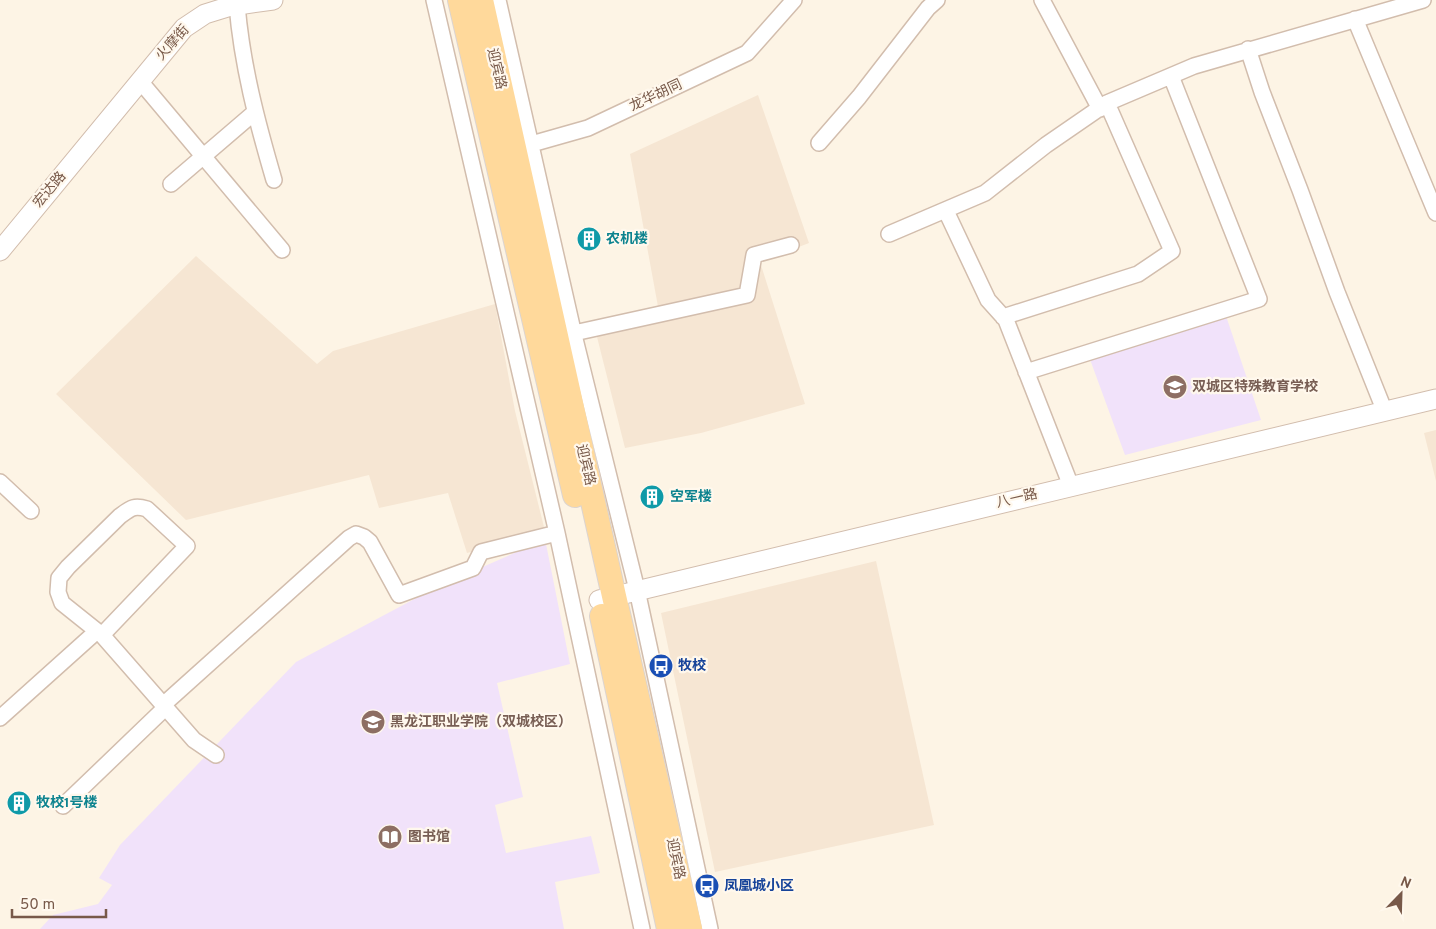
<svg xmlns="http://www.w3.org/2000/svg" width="1436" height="929" viewBox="0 0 1436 929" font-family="Overpass,'Noto Sans SC',sans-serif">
  <rect width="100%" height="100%" fill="#fdf4e5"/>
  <path fill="#f6e6d3" d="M 758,95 L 809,243 L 760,262 L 805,404 L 701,433 L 625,448 L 596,333 L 659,312 L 630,154 Z
    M 196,256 L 317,364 L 333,351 L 495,304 L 515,411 L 545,531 L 467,553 L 448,493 L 379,508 L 369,475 L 186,520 L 56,394 Z
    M 1436,430 L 1436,481 L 1424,433 Z
    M 876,561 L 934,825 L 715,872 L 661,613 Z"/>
  <path fill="#f1e2fa" d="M 1225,313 L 1261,420 L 1125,455 L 1088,354 Z
    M 546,544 L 570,664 L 497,683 L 523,797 L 495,805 L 506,853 L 591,836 L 600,873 L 555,882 L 564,929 L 40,929 L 53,915 L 98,904 L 112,885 L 99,878 L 120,845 L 296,662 L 437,587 L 519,551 Z"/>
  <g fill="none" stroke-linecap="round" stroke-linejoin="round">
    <defs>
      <path id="minor" d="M 434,0 L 557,533 L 642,929
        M 498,0 L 574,335 L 637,590 L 710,929
        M 1042,0 L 1100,109
        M 237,5 C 242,65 257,122 274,180
        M 1355,19 L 1436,213
        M 1248,49 L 1262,92 L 1300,190 L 1337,292 L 1385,412
        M 140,81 L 282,250
        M 819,143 L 859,97 L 928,8 L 937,0
        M 521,147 L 588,128 L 747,53 L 794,0
        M 171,184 L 255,112
        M 946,211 L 988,300 L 1006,320 L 1071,486
        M 889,234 L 985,193 L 1046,145 L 1107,103 L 1194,66 L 1423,0
        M 1003,317 L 1138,274 L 1172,251 L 1107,103
        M 565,335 L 747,295 L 754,255 L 791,245
        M 1026,372 L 1259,299 L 1171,76
        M 0,482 L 31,511
        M 102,635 L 187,546 L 147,509 C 134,505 131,508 120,516 L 68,567 L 59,578 L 58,592 L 62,603 L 102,635 L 194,740 L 216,755
        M 163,705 L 349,538 L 356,534 L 364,537 L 370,542 L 399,595 L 473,568 L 481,552 L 557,533
        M 0,718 L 97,631
        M 63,806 L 165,708"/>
      <path id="tertiary" d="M 0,251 L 184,28 L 205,14 L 231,6 L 273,0
        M 599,600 L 1436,399"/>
      <path id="primary" d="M 460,0 L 575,495
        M 481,0 L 614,596 L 690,929
        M 602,616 L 669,929"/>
    </defs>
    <use href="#minor" stroke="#d2bdad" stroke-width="18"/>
    <use href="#tertiary" stroke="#d2bdad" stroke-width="21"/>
    <use href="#primary" stroke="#dcd4d0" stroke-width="26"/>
    <use href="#minor" stroke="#fff" stroke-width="15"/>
    <use href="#tertiary" stroke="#fff" stroke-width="19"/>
    <use href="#primary" stroke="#ffd99b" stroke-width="24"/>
  </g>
  <defs>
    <symbol id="building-disc" viewBox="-11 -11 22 22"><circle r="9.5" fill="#0f9aa8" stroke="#fff8ed"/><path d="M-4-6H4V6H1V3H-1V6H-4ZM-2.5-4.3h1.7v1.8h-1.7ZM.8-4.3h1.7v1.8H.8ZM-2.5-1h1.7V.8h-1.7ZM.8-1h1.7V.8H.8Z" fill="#fff"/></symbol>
    <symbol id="school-disc" viewBox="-11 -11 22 22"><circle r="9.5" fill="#8d6e63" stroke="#fff8ed"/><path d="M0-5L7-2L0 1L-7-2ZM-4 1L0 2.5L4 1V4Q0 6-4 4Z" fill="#fff"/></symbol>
    <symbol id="bus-disc" viewBox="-11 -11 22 22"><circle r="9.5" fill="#1a4fb4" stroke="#fff8ed"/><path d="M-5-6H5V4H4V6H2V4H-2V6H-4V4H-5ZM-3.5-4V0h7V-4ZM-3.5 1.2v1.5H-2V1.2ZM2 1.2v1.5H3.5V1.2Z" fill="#fff"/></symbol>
    <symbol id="university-disc" viewBox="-11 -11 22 22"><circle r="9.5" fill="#8d6e63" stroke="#fff8ed"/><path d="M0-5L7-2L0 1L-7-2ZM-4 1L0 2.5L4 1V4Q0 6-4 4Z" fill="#fff"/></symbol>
    <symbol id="library-disc" viewBox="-11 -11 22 22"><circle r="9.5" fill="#8d6e63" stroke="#fff8ed"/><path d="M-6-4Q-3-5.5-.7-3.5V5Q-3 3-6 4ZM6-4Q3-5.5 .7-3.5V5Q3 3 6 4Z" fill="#fff"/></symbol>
  </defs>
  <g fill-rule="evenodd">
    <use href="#building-disc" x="575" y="225" width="28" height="28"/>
    <use href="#school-disc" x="1161" y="373" width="28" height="28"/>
    <use href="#building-disc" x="638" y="483" width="28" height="28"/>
    <use href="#bus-disc" x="647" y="652" width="28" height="28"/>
    <use href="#university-disc" x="359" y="708" width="28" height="28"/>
    <use href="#building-disc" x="5" y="789" width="28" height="28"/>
    <use href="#library-disc" x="376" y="823" width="28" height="28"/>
    <use href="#bus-disc" x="693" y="872" width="28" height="28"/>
  </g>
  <g text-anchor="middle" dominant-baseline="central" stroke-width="4.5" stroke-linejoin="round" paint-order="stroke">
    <g font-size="14" fill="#785949" stroke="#fff8ed">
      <text transform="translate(173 43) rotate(-48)">火摩街</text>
      <text transform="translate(496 69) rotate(77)">迎宾路</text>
      <text transform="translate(656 96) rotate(-25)">龙华胡同</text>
      <text transform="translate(50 190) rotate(-50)">宏达路</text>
      <text transform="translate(585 465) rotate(77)">迎宾路</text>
      <text transform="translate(1017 499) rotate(-13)">八一路</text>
      <text transform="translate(675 859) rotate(78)">迎宾路</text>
    </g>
    <g font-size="14" font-weight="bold" fill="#0d838f" stroke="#fff8ed" text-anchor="start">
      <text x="606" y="239">农机楼</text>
      <text x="670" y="497">空军楼</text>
      <text x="36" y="803">牧校1号楼</text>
    </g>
    <g font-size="14" font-weight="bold" fill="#785e54" stroke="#fff8ed" text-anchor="start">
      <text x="1192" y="387">双城区特殊教育学校</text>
      <text x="390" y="722">黑龙江职业学院（双城校区）</text>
      <text x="408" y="837">图书馆</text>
    </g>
    <g font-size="14" font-weight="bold" fill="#164399" stroke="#fff8ed" text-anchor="start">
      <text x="678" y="666">牧校</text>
      <text x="724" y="886">凤凰城小区</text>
    </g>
  </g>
  <g transform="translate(1401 894) rotate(23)" stroke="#fff8ed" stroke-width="4" paint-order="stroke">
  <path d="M0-4L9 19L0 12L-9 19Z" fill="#785949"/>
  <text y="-8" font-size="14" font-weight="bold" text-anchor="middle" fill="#785949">N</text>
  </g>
  <path d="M12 909v8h94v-8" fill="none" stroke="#785949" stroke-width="2.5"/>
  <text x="20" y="909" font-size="15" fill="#785949" stroke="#fff8ed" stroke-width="4" paint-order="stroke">50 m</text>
</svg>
